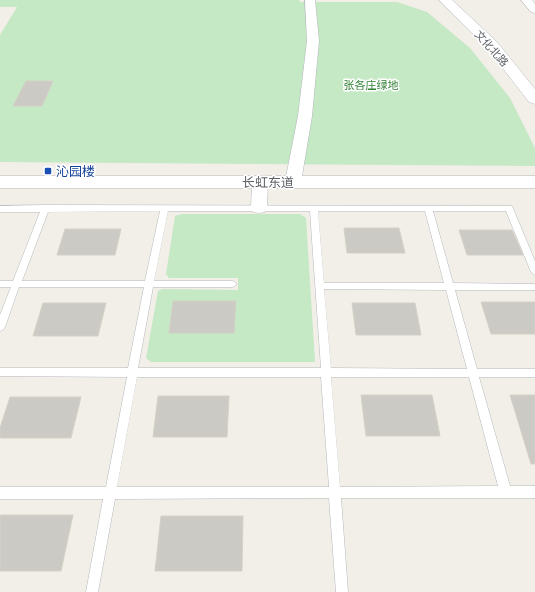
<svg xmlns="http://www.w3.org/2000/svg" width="535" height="592" viewBox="0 0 535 592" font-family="'Exo 2','Noto Sans SC',sans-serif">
  <rect width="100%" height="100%" fill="#f1efe8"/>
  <path fill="#c5e8c5" d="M 0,0 L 299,0 L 300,2 L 397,2 L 427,12 L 470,48 L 510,98 L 535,148 L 535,166 L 0,162 L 0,35 L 17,7 L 0,7 Z
    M 182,214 L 300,214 L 306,218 L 315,362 L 151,362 L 146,358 L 158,291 L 163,289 L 238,290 L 238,278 L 169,278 L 166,274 L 175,216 Z"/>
  <path fill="#cccac5" stroke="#d6d1c6" d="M 26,81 L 53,81 L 42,106 L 13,106 Z
    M 344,228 L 399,228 L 405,253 L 347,253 Z
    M 65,229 L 121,229 L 115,255 L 57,255 Z
    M 459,230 L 512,230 L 523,255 L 467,255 Z
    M 173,301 L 236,301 L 234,333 L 169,333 Z
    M 481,302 L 535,302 L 535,334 L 491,334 Z
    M 43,303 L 106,303 L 98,336 L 33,336 Z
    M 352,303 L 415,303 L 421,335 L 356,335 Z
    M 361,395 L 432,395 L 440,436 L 366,436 Z
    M 510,395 L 535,395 L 535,464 L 531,464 Z
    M 158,396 L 229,396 L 227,437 L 153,437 Z
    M 10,397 L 81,397 L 71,438 L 0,438 L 0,428 Z
    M 0,515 L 73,515 L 61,571 L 0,571 Z
    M 161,516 L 243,516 L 242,571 L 155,571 Z"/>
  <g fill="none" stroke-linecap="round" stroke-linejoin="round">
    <defs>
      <path id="service" d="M 45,205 L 512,206 L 535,261 L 535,275 L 531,272 L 506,211 L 433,211 L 453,283 L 535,284 L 535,290 L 455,290 L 477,369 L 535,369 L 535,377 L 479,377 L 510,486 L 535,486 L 535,498 L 341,498 L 348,592 L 336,592 L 329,498 L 115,499 L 98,592 L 86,592 L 103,499 L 0,499 L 0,487 L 106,487 L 127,377 L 0,376 L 0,368 L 128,368 L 144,287 L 19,287 L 5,327 L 3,330 L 0,331 L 0,315 L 11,287 L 0,287 L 0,281 L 13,281 L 40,212 L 0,212 L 0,206 ZM 160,211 L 145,281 L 22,281 L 48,212 ZM 168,211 L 310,211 L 321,368 L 138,368 L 153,287 L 233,287 L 237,284 L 233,281 L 154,281 ZM 318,211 L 425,211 L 444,283 L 324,283 ZM 324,289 L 446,290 L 467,369 L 331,368 ZM 137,377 L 321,377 L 329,487 L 117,487 ZM 331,377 L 469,377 L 498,486 L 340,487 Z"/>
      <path id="minor" d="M 305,0 L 315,0 L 319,41 L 312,116 L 301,182 L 298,186 L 293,187 L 288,186 L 285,182 L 298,116 L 307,41 Z
        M 521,0 L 532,0 L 535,4 L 535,13 L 531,12 Z
        M 260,177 L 265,178 L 268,182 L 267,208 L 265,212 L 259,213 L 253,212 L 251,208 L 252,182 L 255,178 Z"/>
      <path id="tertiary" d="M 439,0 L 452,0 L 497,42 L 535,89 L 535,104 L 529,102 L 487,48 Z
        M 0,176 L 535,176 L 535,188 L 0,188 Z"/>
    </defs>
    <use href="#service" stroke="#b5b8bc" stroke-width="1"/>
    <use href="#minor" stroke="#b5b8bc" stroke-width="1"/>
    <use href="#tertiary" stroke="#b5b8bc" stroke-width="1"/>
    <use href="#service" fill="#fff" fill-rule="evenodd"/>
    <use href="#minor" fill="#fff" fill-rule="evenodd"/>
    <use href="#tertiary" fill="#fff" fill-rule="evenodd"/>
  </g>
  <rect fill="#1a4fb4" stroke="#fff" stroke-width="1.5" x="44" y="167" width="8" height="8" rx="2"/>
  <g text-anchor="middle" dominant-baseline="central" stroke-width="3" stroke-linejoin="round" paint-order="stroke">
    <g font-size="11" fill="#5f6368" stroke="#fff">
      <text transform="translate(492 48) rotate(48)">文化北路</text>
    </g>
    <g font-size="11" fill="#348238" stroke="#fff">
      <text x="371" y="84">张各庄绿地</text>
    </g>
    <g font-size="13" fill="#164399" stroke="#fff" text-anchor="start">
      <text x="56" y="171">沁园楼</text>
    </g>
    <g font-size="13" fill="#5f6368" stroke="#fff">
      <text x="268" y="182">长虹东道</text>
    </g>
  </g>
</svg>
